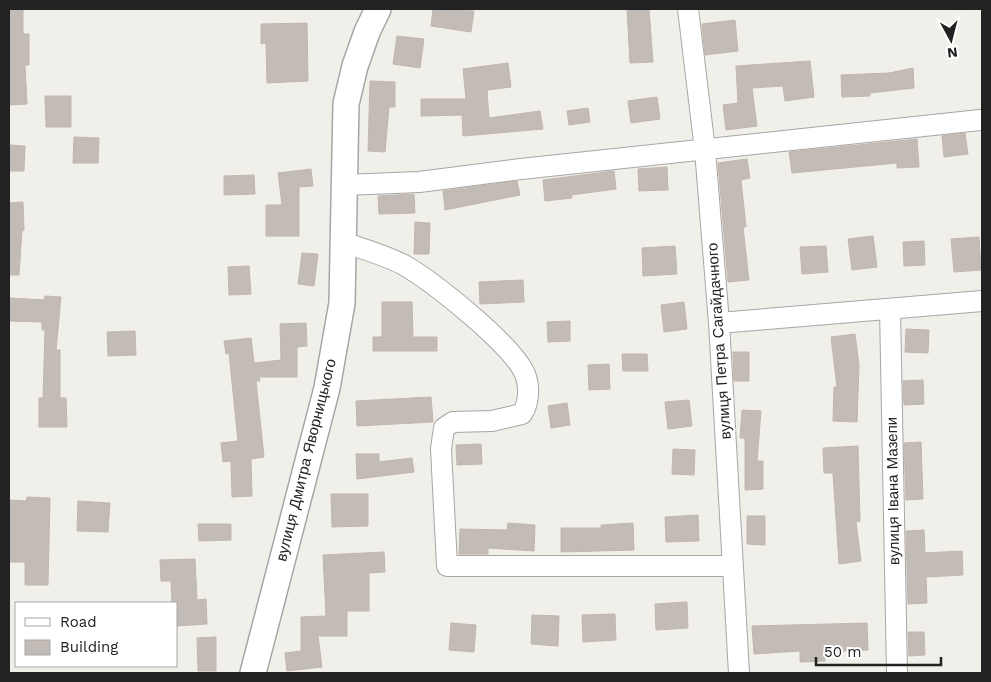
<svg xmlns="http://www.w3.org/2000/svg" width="991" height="682" viewBox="0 0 991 682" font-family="'Work Sans',sans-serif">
  <rect width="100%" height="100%" fill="#f1efe9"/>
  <path fill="#c2bbb6" stroke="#c2b6ac" d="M 9,9 L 23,9 L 23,34 L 29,34 L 29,65 L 25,65 L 27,104 L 9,105 Z
    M 433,9 L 474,11 L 471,32 L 431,26 Z
    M 627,9 L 649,9 L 653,62 L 630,63 Z
    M 735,20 L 738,51 L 705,55 L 702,24 Z
    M 307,23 L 308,81 L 267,83 L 266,43 L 261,44 L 261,24 Z
    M 397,36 L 424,39 L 420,68 L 393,64 Z
    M 810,61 L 814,97 L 785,101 L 783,86 L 752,88 L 757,126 L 726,130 L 723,105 L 738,103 L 736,66 Z
    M 508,63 L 511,87 L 487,90 L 489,118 L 540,111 L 543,129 L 463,136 L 462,115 L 421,116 L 421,99 L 466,99 L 463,69 Z
    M 913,68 L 914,88 L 870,93 L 870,96 L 842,97 L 841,75 L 889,73 Z
    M 370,81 L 395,82 L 395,107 L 389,107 L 385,152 L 368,151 Z
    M 45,96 L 71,96 L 71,127 L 46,127 Z
    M 657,97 L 660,119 L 631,123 L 628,101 Z
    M 588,108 L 590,122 L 569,125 L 567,111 Z
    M 965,133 L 968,154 L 944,157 L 942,136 Z
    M 74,137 L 99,138 L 98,163 L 73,163 Z
    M 917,139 L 919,167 L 897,168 L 897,163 L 792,173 L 789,152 Z
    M 9,145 L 25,146 L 24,171 L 9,171 Z
    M 747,159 L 750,178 L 741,180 L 746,227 L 743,227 L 749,280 L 728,282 L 718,163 Z
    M 667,167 L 668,190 L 639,191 L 638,169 Z
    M 311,169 L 313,186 L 299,187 L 299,236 L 266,236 L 266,205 L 282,205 L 278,173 Z
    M 614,171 L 616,189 L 571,195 L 572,198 L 545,201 L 543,180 Z
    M 254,175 L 255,194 L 224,195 L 224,176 Z
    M 517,181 L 520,195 L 445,210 L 443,191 Z
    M 414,194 L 415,213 L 379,214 L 378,196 Z
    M 23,202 L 24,230 L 22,231 L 19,275 L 9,275 L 9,203 Z
    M 415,222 L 430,223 L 429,254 L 414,254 Z
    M 873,236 L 877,267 L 852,270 L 848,239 Z
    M 979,237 L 981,270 L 954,272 L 951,239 Z
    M 924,241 L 925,265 L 904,266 L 903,242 Z
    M 675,246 L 677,274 L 643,276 L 642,248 Z
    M 826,246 L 828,272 L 802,274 L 800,247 Z
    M 302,253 L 318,254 L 314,286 L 298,284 Z
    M 249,266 L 251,294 L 229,295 L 228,267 Z
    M 523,280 L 524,302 L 480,304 L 479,282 Z
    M 45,296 L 61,297 L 56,350 L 60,350 L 60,398 L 66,398 L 67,427 L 39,427 L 39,398 L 43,398 L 45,330 L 42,330 L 42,322 L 9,321 L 9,298 L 44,300 Z
    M 382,302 L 412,302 L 413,337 L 437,337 L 437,351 L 373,351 L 373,337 L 382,337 Z
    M 684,302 L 687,329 L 664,332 L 661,305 Z
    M 570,321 L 570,341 L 548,342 L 547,322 Z
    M 306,323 L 307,346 L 297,347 L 297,377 L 259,377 L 260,381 L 256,381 L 264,457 L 251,459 L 252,496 L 232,497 L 231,461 L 223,462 L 221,443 L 238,441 L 229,353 L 226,354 L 224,341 L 251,338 L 254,363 L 281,360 L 280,324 Z
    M 906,329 L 929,330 L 928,353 L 905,352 Z
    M 135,331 L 136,355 L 108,356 L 107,332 Z
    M 855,334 L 859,365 L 857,422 L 833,421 L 834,387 L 837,387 L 831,337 Z
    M 733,352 L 749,352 L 749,381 L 734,381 Z
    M 622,354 L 647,354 L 648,371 L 623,371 Z
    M 609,364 L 610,389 L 589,390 L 588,365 Z
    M 923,380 L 924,404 L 904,405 L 903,381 Z
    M 431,397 L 433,422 L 357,426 L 356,401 Z
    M 689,400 L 692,426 L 668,429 L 665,402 Z
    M 567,403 L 570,425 L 551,428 L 548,406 Z
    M 742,410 L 761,411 L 757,461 L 763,461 L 763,489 L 745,490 L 745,438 L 740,438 Z
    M 921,442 L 923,499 L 906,500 L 904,443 Z
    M 481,444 L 482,464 L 457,465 L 456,445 Z
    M 858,446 L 860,521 L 856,522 L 861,561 L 839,564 L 833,473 L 824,473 L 823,448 Z
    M 673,449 L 695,450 L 694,475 L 672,474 Z
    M 356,454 L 379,454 L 379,462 L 412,458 L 414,472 L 357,479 Z
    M 331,494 L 368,494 L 368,526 L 332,527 Z
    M 27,497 L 50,498 L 48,585 L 25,585 L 25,562 L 9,562 L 9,500 L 26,501 Z
    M 78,501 L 110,503 L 108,532 L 77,531 Z
    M 698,515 L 699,541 L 666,542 L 665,517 Z
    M 747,516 L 765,516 L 765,545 L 747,544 Z
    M 508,523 L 535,525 L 534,551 L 488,548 L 488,554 L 459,554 L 460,529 L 507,530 Z
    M 633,523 L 634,550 L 561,552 L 561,528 L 601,528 L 601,525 Z
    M 198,524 L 231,524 L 231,540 L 199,541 Z
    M 924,530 L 925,553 L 962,551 L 963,575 L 926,577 L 927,603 L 908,604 L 906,531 Z
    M 384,552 L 385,572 L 369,573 L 369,611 L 347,611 L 347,636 L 318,636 L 322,667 L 287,671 L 285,653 L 301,651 L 301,617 L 326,616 L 323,555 Z
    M 195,559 L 197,600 L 206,599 L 207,624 L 176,626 L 176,603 L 172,603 L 171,581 L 161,581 L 160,560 Z
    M 687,602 L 688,628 L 656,630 L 655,604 Z
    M 615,614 L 616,640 L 583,642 L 582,615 Z
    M 532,615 L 559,616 L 558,646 L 531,644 Z
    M 451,623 L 476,625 L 474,652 L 449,650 Z
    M 867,623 L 868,650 L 825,652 L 825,661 L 800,662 L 800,651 L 754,654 L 752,626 Z
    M 908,632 L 924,632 L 925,655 L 909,656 Z
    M 216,637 L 216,671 L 198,671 L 197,638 Z"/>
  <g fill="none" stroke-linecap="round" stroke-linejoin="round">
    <defs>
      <path id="minor" d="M 688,9 L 705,150 L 719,323 L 739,673
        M 344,185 L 419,182 L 521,169 L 980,120
        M 343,242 C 363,249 385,255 404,265 C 433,282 512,344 525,374 C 530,387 529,403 522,414 L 492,421 L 453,422 L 444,428 L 441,449 L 447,566 L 731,566
        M 890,309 L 897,673
        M 719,323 L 982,301"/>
      <path id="tertiary" d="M 253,673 L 327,388 L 342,303 L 346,104 L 355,66 L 367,32 L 378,9"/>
    </defs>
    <use href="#minor" stroke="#a6a6a6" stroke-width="22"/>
    <use href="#tertiary" stroke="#a6a6a6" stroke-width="28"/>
    <use href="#minor" stroke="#fff" stroke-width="20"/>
    <use href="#tertiary" stroke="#fff" stroke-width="25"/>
  </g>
  <g text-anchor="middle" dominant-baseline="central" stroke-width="4.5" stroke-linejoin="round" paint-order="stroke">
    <g font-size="15" fill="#222" stroke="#fff">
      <text transform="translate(719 341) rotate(-94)">вулиця Петра Сагайдачного</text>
      <text transform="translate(306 460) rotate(-76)">вулиця Дмитра Яворницького</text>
      <text transform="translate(893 491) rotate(-91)">вулиця Івана Мазепи</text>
    </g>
  </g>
  <rect width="991" height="682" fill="none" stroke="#222222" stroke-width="20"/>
  <rect x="15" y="602" width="162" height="65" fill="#ffffff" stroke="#a7a7a7"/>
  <rect x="25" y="618" width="25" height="8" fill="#ffffff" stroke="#a7a7a7"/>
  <text x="60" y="627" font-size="15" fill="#222222">Road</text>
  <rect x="25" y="640" width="25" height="15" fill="#c2bbb6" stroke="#a7a7a7"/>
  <text x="60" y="652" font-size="15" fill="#222222">Building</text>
  <g transform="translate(951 40) rotate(173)" stroke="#ffffff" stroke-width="4" paint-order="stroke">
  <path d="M0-4L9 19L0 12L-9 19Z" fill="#222222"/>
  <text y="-8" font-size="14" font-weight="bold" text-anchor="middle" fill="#222222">N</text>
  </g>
  <path d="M816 657v8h125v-8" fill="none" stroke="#222222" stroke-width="2.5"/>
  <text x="824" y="657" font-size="15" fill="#222222" stroke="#ffffff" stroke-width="4" paint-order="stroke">50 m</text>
</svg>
